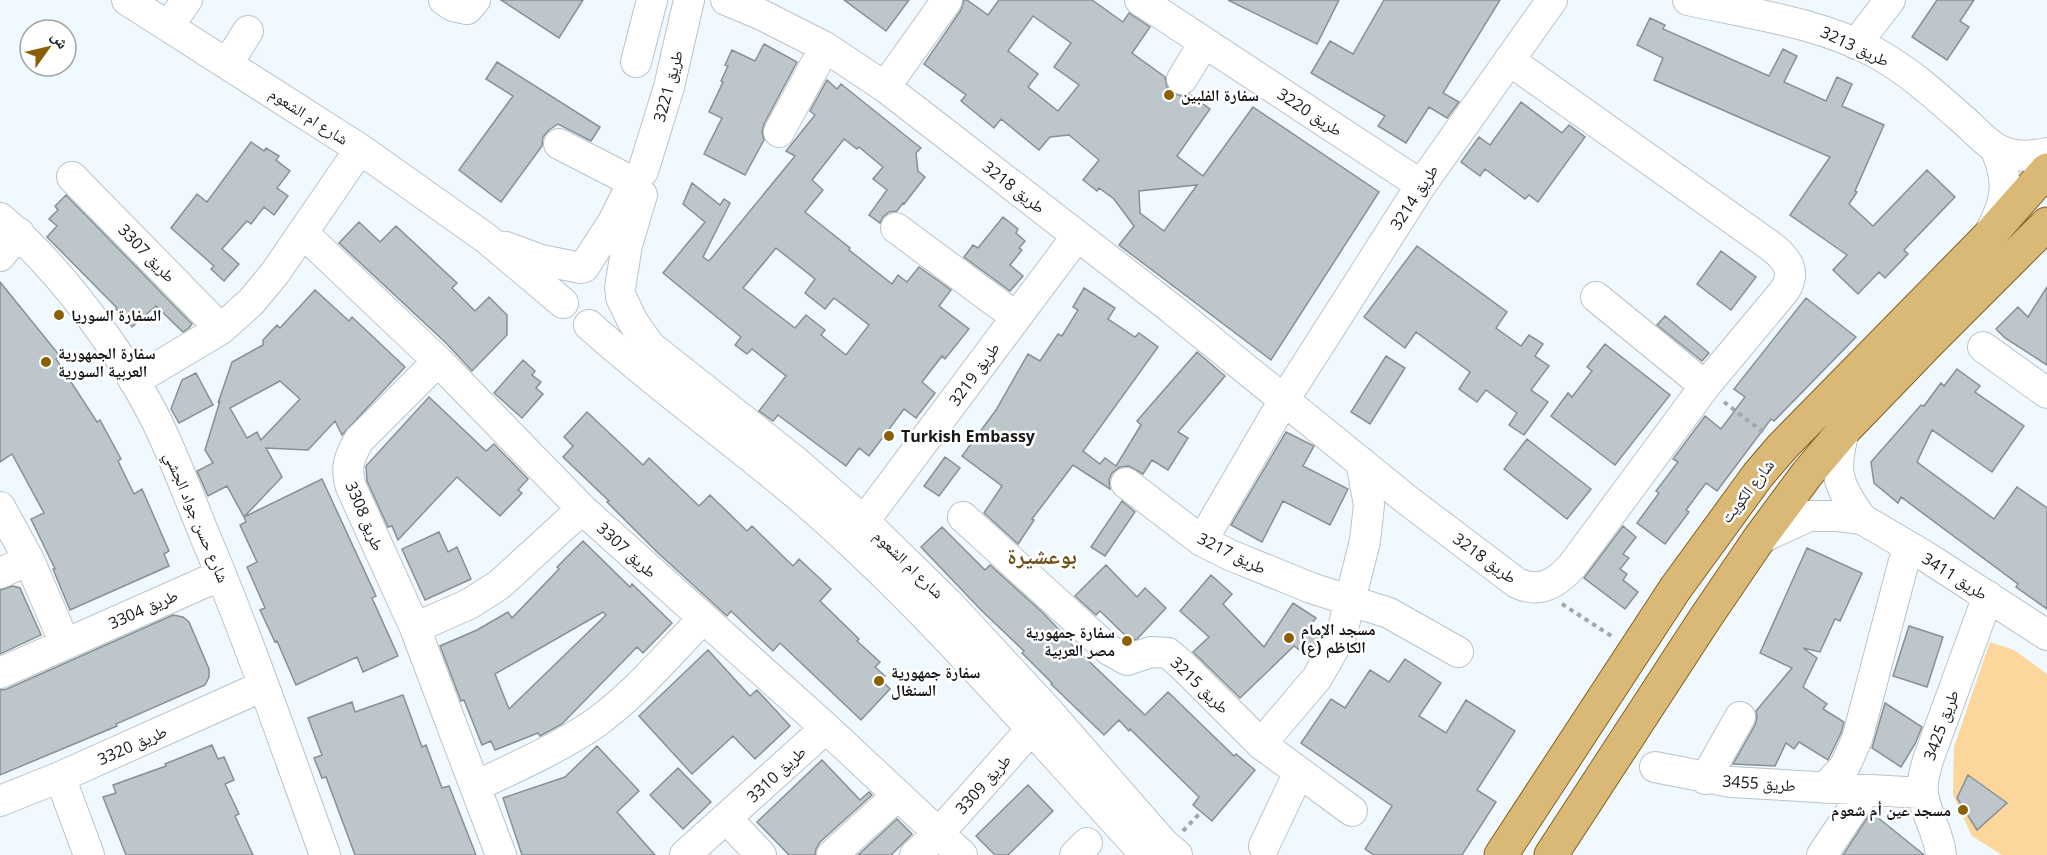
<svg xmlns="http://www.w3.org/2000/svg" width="2047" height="855" viewBox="0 0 2047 855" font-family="'Open Sans','Noto Naskh Arabic',sans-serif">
  <rect width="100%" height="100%" fill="#eff9ff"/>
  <path fill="#fdd69b" d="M 1990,642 L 2014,650 L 2047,674 L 2047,855 L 2002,855 L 1972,836 L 1953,795 L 1954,747 Z"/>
  <path fill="#bcc6cb" stroke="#879095" stroke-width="1.5" fill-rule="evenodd" d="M 501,0 L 583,0 L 559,38 Z
    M 844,0 L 909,0 L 886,31 Z
    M 964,0 L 967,0 L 988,15 L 999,0 L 1092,0 L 1123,22 L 1129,13 L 1150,27 L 1132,53 L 1165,77 L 1167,87 L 1173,93 L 1181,96 L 1189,94 L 1210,109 L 1177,156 L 1203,176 L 1253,107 L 1379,192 L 1271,360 L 1119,245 L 1134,226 L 1114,199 L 1099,188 L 1097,191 L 1083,180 L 1099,160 L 1069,135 L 1050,137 L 1039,150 L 1001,119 L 994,128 L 961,101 L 966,95 L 924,64 L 961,10 ZM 1033,16 L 1071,43 L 1054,67 L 1079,85 L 1058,111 L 1028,87 L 1038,74 L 1008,51 ZM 1197,185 L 1164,231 L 1140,213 L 1139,191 Z
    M 1228,0 L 1339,0 L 1317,44 Z
    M 1384,0 L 1500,0 L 1443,93 L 1459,102 L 1447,118 L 1429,107 L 1406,143 L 1378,126 L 1385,116 L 1311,73 L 1330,41 L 1353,54 Z
    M 1937,0 L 1974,0 L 1960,21 L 1969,27 L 1947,60 L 1912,37 Z
    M 1650,18 L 1665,25 L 1663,29 L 1769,76 L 1783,49 L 1797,56 L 1784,82 L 1826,101 L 1837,77 L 1852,84 L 1842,106 L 1884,125 L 1855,191 L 1857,192 L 1849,204 L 1873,226 L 1927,170 L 1955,197 L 1904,250 L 1908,254 L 1885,278 L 1879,272 L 1858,294 L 1833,270 L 1847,255 L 1790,215 L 1830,157 L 1654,80 L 1663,58 L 1637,45 Z
    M 764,44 L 797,62 L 764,124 L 762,132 L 764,140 L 745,175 L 704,154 L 722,118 L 709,112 L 723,82 L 721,81 L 728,66 L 725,65 L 732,50 L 755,61 Z
    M 497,62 L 600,127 L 591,141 L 558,124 L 549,130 L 543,137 L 542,146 L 501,202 L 459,170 L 513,96 L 486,79 Z
    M 827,80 L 837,89 L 841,84 L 921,148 L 916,153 L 918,171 L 925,177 L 904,204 L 903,203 L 897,211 L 889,212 L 883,217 L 880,223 L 869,215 L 887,190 L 873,179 L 883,167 L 859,147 L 857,149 L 844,139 L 812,180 L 823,190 L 805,212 L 850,248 L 849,250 L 892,284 L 898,275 L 907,282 L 919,267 L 951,290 L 939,306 L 969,329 L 945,359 L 942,356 L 922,382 L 935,393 L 916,418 L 904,409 L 869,456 L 859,448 L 846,466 L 778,415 L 773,421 L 759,411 L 786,376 L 752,349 L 747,354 L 735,345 L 741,337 L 663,273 L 705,222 L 683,204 L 692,183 L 720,205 L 724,199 L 730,203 L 703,257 L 709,261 L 795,156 L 786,151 L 815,115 L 810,111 ZM 776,248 L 815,279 L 805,293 L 825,309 L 834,298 L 869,325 L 846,355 L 821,335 L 825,330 L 806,315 L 795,328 L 743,288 Z
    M 1521,102 L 1562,133 L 1569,125 L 1585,137 L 1538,202 L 1529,195 L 1525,199 L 1485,169 L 1480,176 L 1461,162 L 1479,137 L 1490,145 Z
    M 251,142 L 264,151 L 266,148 L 279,156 L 276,160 L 290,171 L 277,188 L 288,196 L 274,215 L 264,207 L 251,224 L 247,221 L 222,249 L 239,264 L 224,281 L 211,269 L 214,266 L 171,228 L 197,194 L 207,202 Z
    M 66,195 L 192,324 L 189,328 L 183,332 L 156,306 L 132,327 L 116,309 L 117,308 L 47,237 L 57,226 L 49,219 L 58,210 L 55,206 Z
    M 1003,217 L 1018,229 L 1016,233 L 1025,241 L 1019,248 L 1022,250 L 1010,265 L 1023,276 L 1010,291 L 964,257 L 973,245 L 978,248 Z
    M 359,222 L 380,242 L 396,226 L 457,283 L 452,288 L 475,311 L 489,297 L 507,315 L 507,335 L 472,371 L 446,343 L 339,243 Z
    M 1417,246 L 1507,312 L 1496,328 L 1521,346 L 1529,335 L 1543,344 L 1535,356 L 1549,366 L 1531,390 L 1548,402 L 1524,435 L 1509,425 L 1517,413 L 1486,390 L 1477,402 L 1459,389 L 1470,372 L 1416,332 L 1405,348 L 1364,317 Z
    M 1721,251 L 1756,277 L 1731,310 L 1697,284 Z
    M 0,282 L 60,356 L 56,359 L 97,422 L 100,420 L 121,459 L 118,461 L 134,494 L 142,489 L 169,551 L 164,554 L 169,566 L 70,610 L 53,569 L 55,569 L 31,519 L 44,513 L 12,454 L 0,462 Z
    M 2047,287 L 2047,365 L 2005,338 L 1996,329 L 2018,307 L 2028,317 Z
    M 1084,288 L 1115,308 L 1108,319 L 1135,337 L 1139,333 L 1158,347 L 1083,451 L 1100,464 L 1105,458 L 1116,466 L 1141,425 L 1137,421 L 1197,352 L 1225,376 L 1178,432 L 1188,438 L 1168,470 L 1152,460 L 1143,474 L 1129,466 L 1120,467 L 1112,473 L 1109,480 L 1110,489 L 1073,465 L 1032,519 L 1034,520 L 1018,544 L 984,513 L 1002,486 L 962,456 L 996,410 L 1028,354 L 1040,361 L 1058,334 L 1062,336 L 1078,310 L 1073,307 Z
    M 315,290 L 349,321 L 352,317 L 405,367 L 342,435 L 335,421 L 308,450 L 266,448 L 282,477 L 244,517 L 227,486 L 208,496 L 197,471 L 213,463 L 205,450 L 220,401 L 218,403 L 232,362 L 263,345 L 263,340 L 277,325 L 280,328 ZM 280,381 L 300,399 L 261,440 L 257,432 L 247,438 L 230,408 Z
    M 1806,298 L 1856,337 L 1774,421 L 1771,419 L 1717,491 L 1706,483 L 1686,510 L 1689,512 L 1665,544 L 1637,523 L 1659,493 L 1656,491 L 1678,462 L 1673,459 L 1705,416 L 1721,429 L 1745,397 L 1734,389 Z
    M 1665,316 L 1709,353 L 1702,361 L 1657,325 Z
    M 1605,344 L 1670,395 L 1615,465 L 1551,416 L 1568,393 L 1572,397 L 1592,371 L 1587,367 Z
    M 1386,356 L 1405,368 L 1370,424 L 1351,412 Z
    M 523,360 L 535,371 L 532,375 L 541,382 L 536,388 L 543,394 L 522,418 L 494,393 Z
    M 1957,369 L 1980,386 L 1975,392 L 2024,426 L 1992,472 L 1932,430 L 1917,462 L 1994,519 L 2017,487 L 2047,508 L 2047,609 L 2016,587 L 2018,584 L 1901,497 L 1898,503 L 1874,483 L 1871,462 L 1921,405 L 1924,406 L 1941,383 L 1944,386 Z
    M 196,373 L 213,405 L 179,423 L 171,409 L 182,380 Z
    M 429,397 L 486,451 L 494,444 L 528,479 L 518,490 L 522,493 L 500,516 L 457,477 L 398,540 L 392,526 L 388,527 L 367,481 L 366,466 Z
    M 587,412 L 643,465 L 649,458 L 699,506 L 710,495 L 747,531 L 752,526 L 793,566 L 799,559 L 831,589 L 820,601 L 859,639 L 857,641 L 880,662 L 875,667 L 885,676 L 881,680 L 890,689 L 861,720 L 780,643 L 773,651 L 731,611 L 727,616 L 656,551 L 607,502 L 609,501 L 563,457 L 573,446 L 564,437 Z
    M 1286,432 L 1314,446 L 1303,466 L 1348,489 L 1330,525 L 1283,501 L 1262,542 L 1231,525 Z
    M 1527,439 L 1591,489 L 1567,519 L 1504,469 Z
    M 945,457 L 960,468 L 939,496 L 924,486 Z
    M 322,479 L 376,596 L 372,598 L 398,656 L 363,672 L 357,657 L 296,685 L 277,641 L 275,642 L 260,610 L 265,608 L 247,567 L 257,562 L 240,525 L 246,522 L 244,517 Z
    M 1122,501 L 1135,512 L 1105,556 L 1091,547 Z
    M 1623,526 L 1636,537 L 1623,554 L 1629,558 L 1620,569 L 1627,574 L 1623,580 L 1638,592 L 1625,609 L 1584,578 Z
    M 942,527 L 985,570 L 990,565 L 1042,612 L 1070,641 L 1069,642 L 1145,715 L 1168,692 L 1234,756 L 1236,754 L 1255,770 L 1212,821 L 1193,805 L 1199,797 L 1130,729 L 1129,731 L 1119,720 L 1104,735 L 1051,684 L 1052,683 L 1022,653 L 1024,651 L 982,611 L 921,547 Z
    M 439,532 L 448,552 L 457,547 L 471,579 L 425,600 L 402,549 Z
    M 583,541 L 630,587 L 632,584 L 672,623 L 643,653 L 637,647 L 562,724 L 540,736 L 538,733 L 495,750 L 491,741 L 482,745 L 464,700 L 461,701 L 440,646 L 477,630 L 508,612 L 512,618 L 559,569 L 557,567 ZM 603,612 L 606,615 L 509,709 L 495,674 Z
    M 1807,548 L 1862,573 L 1840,621 L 1835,619 L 1820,652 L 1803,648 L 1817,658 L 1803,687 L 1827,704 L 1823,709 L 1844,722 L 1841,733 L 1828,760 L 1799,742 L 1794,749 L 1786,743 L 1775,766 L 1733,764 L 1755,725 L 1757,717 L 1756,711 L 1792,668 L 1760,653 Z
    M 1106,565 L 1137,597 L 1145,588 L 1166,608 L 1137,639 L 1131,641 L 1100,611 L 1096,615 L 1075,596 Z
    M 1211,575 L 1232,594 L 1223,604 L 1264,647 L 1293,603 L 1316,618 L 1310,626 L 1322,634 L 1309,657 L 1294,646 L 1240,698 L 1193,652 L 1209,637 L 1180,611 Z
    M 13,586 L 20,588 L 41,635 L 0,654 L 0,590 Z
    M 173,615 L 183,617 L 189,622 L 209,669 L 209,677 L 205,685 L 116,724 L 117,726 L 0,775 L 0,690 L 7,689 Z
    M 1909,626 L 1943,637 L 1927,687 L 1893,676 Z
    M 708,650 L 750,696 L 757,690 L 790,726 L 755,759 L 733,736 L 692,774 L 639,716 Z
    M 1405,659 L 1441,683 L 1419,716 L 1446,733 L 1466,700 L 1515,731 L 1477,790 L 1496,802 L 1462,855 L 1374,855 L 1365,849 L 1392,806 L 1301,743 L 1331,699 L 1345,708 L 1370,670 L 1389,682 Z
    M 403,695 L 422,747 L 426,745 L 442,788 L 449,786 L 476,855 L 355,855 L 326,777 L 322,778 L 314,758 L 322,755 L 308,718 L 352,702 L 355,712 Z
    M 1885,703 L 1922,727 L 1915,744 L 1901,767 L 1872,748 Z
    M 212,745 L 218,759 L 224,757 L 234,780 L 225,784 L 239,814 L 235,816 L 253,855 L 126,855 L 103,797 L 116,793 L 113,785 L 166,766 L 165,764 Z
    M 597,746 L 639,791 L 617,812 L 655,855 L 522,855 L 503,798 L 565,777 Z
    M 822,760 L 860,800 L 869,792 L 872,795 L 820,842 L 816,849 L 815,855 L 789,855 L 757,822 Z
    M 678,768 L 711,802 L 683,829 L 650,795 Z
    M 1968,775 L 2007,803 L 1977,830 L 1957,798 Z
    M 1028,785 L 1053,811 L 1008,855 L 995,855 L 976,836 Z
    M 1871,812 L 1923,854 L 1924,855 L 1843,855 Z
    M 897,819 L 912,834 L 891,855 L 858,855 Z"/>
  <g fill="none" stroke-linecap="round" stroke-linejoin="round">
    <defs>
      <path id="minor" d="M 127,0 L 360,149 L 487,239 L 563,303
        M 444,0 L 453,6 L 467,9 L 475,0
        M 726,0 L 762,15 L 825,47 L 885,87 L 1172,309 L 1407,500 L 1517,583 C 1540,594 1557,583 1572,566 L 1705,386 L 1785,290 C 1796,271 1788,260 1772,247 L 1509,60
        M 1140,0 L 1421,185
        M 1688,0 C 1751,14 1818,22 1876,53 C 1907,70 1934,94 1960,117 C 1971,126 1982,139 1994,147 C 2010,158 2029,157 2047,153
        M 169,25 L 187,0
        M 1856,44 L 1890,0
        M 636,62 L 652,0
        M 228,63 L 248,31
        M 1182,79 L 1204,43
        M 885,87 L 947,0
        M 779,132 L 825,47
        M 559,144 L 633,182
        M 72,177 L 221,329
        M 0,218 C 60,268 125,356 159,426 C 176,462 190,499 205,536 C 249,640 286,748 325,855
        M 896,228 L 1016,317
        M 1991,230 C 2008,199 2009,179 1995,148
        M 303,233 L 438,361 L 582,509 L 826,728 L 962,855
        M 506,247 L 541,260 L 581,268
        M 0,256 L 19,233
        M 584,267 L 613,222 L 633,182 L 643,171 L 669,87 L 689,0
        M 620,288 L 627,245 L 642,195
        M 621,297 L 633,322 L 650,346 L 795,461 L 865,522 L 950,605 L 1048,711 L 1164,844 L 1177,855
        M 1596,297 L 1705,386
        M 589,325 C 673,401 768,464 850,542 C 955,640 1049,750 1146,855
        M 1983,347 L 2047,393
        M 438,361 L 359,440 C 349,457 345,468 351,487 L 415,628 L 501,855
        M 134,381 L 221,329 L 251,302 L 275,273 L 360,149
        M 1845,429 C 1832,470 1837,485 1862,519
        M 1126,483 L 1202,541 L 1230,555 L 1311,588 L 1389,613 L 1458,652
        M 0,507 L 29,560 L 65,644
        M 963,517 L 1109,650 L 1127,660 L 1151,652 L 1168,653 L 1183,666 L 1261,744 L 1352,811
        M 853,536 L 1077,236
        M 1759,539 L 1809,516 L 1838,516 L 1862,519 L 1925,556 L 2047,635
        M 1202,541 L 1284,400 L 1421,185 L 1552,0
        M 0,573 L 29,560
        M 415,628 L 469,604 L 499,585 L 582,509
        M 0,673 L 221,575
        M 1261,744 L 1317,678 L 1341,636 L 1365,541 L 1369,505 L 1361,462
        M 1655,767 L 1731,782 L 1923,793
        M 60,777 L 89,855
        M 1705,779 L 1740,717
        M 476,786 C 516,767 557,749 594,724 C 635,695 668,654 703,619
        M 1825,788 L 1845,766 L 1857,739 L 1908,546
        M 0,801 L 60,777 L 263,686
        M 727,819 L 761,855
        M 1264,846 L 1299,772
        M 685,855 L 826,728
        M 832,855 L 898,795
        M 915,855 L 939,833 L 1043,716
        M 1075,855 L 1087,843
        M 1822,855 L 1865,791
        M 1941,855 C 1939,833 1926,815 1923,794 C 1921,783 1925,771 1928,760 L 1988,596"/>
      <path id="major" d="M 1501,855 L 1675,589 L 1758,475 L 1782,447 L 1988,237 L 2047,170
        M 1551,855 L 1706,617 L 1759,539 L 1807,474 L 1845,429 L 1927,344 L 2047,224"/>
    </defs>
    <use href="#minor" stroke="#bac3c9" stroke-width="32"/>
    <use href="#major" stroke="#85621c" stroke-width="35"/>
    <path stroke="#a0a8ac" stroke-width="4" stroke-dasharray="4.5 4.5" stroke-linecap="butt" d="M 1724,402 L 1763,432
      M 1562,604 L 1613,637
      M 1183,831 L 1201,812"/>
    <use href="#minor" stroke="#fff" stroke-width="30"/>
    <use href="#major" stroke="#dab977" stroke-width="33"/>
  </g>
  <g fill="#8b6003" stroke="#fff" stroke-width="2">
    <circle cx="1169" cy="95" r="6"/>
    <circle cx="59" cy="315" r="6"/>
    <circle cx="46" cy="362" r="6"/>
    <circle cx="889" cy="436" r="6"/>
    <circle cx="1289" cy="638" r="6"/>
    <circle cx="1127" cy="641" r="6"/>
    <circle cx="879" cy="681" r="6"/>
    <circle cx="1963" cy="810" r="6"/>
  </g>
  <g text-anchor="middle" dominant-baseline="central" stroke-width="5" stroke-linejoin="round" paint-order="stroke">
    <g font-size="16" fill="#15191b" stroke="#fff">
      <text transform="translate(1855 46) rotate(25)">طريق 3213</text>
      <text transform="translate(668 86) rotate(-75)">طريق 3221</text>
      <text transform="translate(1310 112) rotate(33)">طريق 3220</text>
      <text transform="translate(309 116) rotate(33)">شارع ام الشعوم</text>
      <text transform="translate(1014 187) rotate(38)">طريق 3218</text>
      <text transform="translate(1414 197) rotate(-57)">طريق 3214</text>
      <text transform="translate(147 253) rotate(46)">طريق 3307</text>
      <text transform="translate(974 374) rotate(-54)">طريق 3219</text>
      <text transform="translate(1747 491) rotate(-52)">شارع الكويت</text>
      <text transform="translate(365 516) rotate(67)">طريق 3308</text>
      <text transform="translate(197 517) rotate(67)">شارع حسن جواد الجشي</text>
      <text transform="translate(627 550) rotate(42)">طريق 3307</text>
      <text transform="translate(1232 553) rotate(26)">طريق 3217</text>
      <text transform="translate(1485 558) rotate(36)">طريق 3218</text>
      <text transform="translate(909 564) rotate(44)">شارع ام الشعوم</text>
      <text transform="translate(1955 576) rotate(32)">طريق 3411</text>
      <text transform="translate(143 609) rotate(-24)">طريق 3304</text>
      <text transform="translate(1200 685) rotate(44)">طريق 3215</text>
      <text transform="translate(1941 725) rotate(-70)">طريق 3425</text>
      <text transform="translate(132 745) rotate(-24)">طريق 3320</text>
      <text transform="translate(776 774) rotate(-43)">طريق 3310</text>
      <text transform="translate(1759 783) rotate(4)">طريق 3455</text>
      <text transform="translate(983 784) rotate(-48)">طريق 3309</text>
    </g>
    <g font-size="16" font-weight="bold" fill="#15191b" stroke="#fff" text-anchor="start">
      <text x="1181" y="95">سفارة الفلبين</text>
      <text x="71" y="315">السفارة السوريا</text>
      <text x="58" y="353">سفارة الجمهورية<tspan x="58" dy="18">العربية السورية</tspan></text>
      <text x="901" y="436">Turkish Embassy</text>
      <text x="1301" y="629">مسجد الإمام<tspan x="1301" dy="18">الكاظم (ع)</tspan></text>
      <text x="1115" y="632" text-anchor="end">سفارة جمهورية<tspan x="1115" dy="18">مصر العربية</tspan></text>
      <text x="891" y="672">سفارة جمهورية<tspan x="891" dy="18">السنغال</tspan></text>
      <text x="1951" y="810" text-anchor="end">مسجد عين أم شعوم</text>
    </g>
    <g font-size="22" font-weight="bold" fill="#6f511b" stroke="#fff">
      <text x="1042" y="555">بوعشيرة</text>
    </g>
  </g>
  <g transform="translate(48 48) rotate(56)"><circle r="28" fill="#ffffff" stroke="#a1a3a4" stroke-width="1.5"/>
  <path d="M0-4.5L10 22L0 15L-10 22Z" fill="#8b6003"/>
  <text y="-9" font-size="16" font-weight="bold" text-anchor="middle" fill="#15191b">ش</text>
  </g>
</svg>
